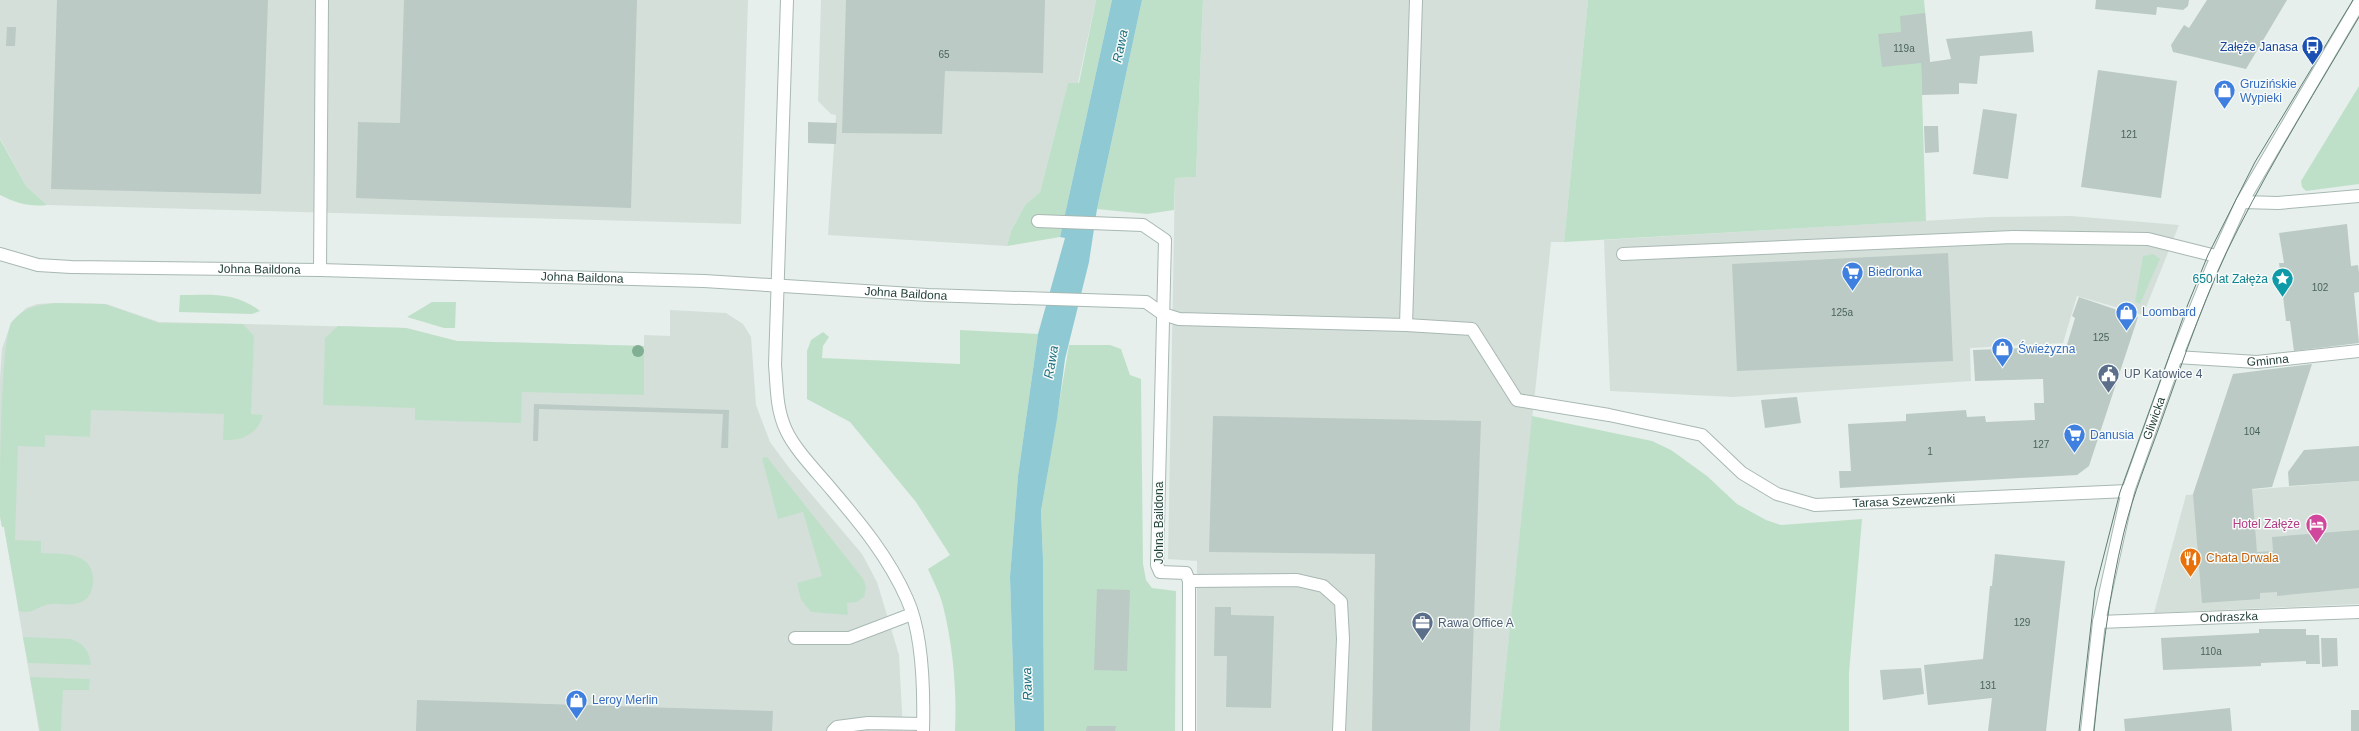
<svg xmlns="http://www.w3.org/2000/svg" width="2359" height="731" viewBox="0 0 2359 731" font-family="Arial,sans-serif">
  <rect width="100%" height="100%" fill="#e6efeb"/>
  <path fill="#d4dfda" d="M 0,0 L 748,0 L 741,224 L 47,205 L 26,186 L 0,138 Z
    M 821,0 L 1096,0 L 1078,83 L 1068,84 L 1040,192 L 1025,205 L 1011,231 L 1007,246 L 828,235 L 836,115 L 831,114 L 818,101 Z
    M 1203,0 L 1588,0 L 1564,242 L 1551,242 L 1499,731 L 1197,731 L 1197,561 L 1168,559 L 1175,178 L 1196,177 Z
    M 2071,216 L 2179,225 L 2143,315 L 2077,296 L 2063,343 L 1970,348 L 1971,381 L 1733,397 L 1610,391 L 1604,240 L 1989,217 Z
    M 56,303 L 106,304 L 159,322 L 406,328 L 457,341 L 644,346 L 644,335 L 670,336 L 670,310 L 726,313 L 743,324 L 751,337 L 756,405 L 770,442 L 790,469 L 862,554 L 877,582 L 899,655 L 903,731 L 39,731 L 4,527 L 2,527 L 0,517 L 0,378 L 2,349 L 11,323 L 26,308 L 37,304 Z
    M 2359,481 L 2359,604 L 2154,613 L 2186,495 Z"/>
  <path fill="#bfe0c8" d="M 1096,0 L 1112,0 L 1060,237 L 1007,246 L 1011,231 L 1025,205 L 1040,192 L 1068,83 L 1079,83 Z
    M 1142,0 L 1203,0 L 1196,177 L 1175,178 L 1174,210 L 1147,214 L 1097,209 Z
    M 1588,0 L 1924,0 L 1930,62 L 1921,63 L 1926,221 L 1564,242 Z
    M 2359,86 L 2359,184 L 2306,191 L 2302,187 L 2301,181 Z
    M 0,139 L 26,186 L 47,205 C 29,207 16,203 0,195 Z
    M 2153,254 L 2160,259 L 2140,304 L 2135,302 L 2143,256 Z
    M 180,295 C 211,295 234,291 260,311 L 252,314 L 179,312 Z
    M 432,302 L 456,302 L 455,328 L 444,328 L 407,317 Z
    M 56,303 L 105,304 L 159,323 L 243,324 L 254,336 L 251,414 L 263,415 C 258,434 242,441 223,440 L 224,414 L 91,410 L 90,437 L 45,435 L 45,447 L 18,446 L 15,540 L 41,541 L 41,553 C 63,554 95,551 93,583 C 92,590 90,598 83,601 C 73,607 61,603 50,604 C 37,606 33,615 19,611 L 4,527 L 2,527 L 0,516 C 0,478 0,351 11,323 C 23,307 38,305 56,303 Z
    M 338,326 L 406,328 L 457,341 L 644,346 L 644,395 L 522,392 L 521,423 L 415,420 L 415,408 L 323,405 L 325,338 Z
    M 960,330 L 1038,334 L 1018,476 L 1010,577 L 1015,731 L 955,731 C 957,690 953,646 943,606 C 940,593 933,581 928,569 L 950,555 L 916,502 L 850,422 L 807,399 L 807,351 L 811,340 L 823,332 L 829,337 L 823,346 L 822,358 L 960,364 Z
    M 1069,345 L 1110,345 L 1121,349 L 1130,375 L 1141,379 L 1143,564 L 1146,580 L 1152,588 L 1176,591 L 1175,731 L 1044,731 L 1043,560 L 1041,511 Z
    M 1532,416 L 1652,441 L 1671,450 L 1707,476 L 1737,504 L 1766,520 L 1781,525 L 1862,519 L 1849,673 L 1849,731 L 1499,731 Z
    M 767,457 L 864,580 L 866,588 L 864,597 L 857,602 L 847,603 L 848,615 L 811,612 L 801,600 L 797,583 L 822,576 L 803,512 L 778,519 L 762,458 Z
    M 23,637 L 71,639 C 85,644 89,651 91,665 L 28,663 Z
    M 30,677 L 90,679 L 89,690 L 63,690 L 61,731 L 40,731 Z"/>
  <path fill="#8ec9d4" d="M 1112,0 L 1142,0 L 1097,209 L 1089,262 L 1065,359 L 1057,419 L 1041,511 L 1043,560 L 1044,731 L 1015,731 L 1010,577 L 1018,476 L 1038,334 L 1065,238 L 1060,237 Z"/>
  <path fill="#bbcac4" d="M 57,0 L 268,0 L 261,194 L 51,189 Z
    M 404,0 L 637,0 L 631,208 L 356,198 L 358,122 L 400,123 Z
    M 846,0 L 1045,0 L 1043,73 L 945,71 L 942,134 L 842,133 Z
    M 2096,0 L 2189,0 L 2188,6 L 2183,10 L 2157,7 L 2156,15 L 2095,9 Z
    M 2207,0 L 2287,0 L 2246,69 L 2173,52 L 2171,45 L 2184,25 L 2189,28 Z
    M 1925,13 L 1930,62 L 1951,59 L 1946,39 L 2000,34 L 2032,31 L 2034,52 L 1980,56 L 1977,84 L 1959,83 L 1959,94 L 1922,95 L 1921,63 L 1882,67 L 1878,34 L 1901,32 L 1900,16 Z
    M 7,27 L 16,27 L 15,46 L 6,46 Z
    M 2098,70 L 2177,81 L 2161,198 L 2081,187 Z
    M 1983,109 L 2017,114 L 2008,179 L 1973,174 Z
    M 808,122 L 837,123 L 836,144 L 808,143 Z
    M 1924,126 L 1938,126 L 1939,152 L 1925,153 Z
    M 2347,224 L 2351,266 L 2358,265 L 2359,273 L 2359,292 L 2354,293 L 2359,343 L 2294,351 L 2290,321 L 2286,321 L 2279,263 L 2284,263 L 2279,233 Z
    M 1948,253 L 1953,361 L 1737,371 L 1732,264 Z
    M 2079,297 L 2138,317 L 2089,466 L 2077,475 L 1840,488 L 1839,471 L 1851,471 L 1848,424 L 1906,421 L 1906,414 L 1966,410 L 1967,417 L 1985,416 L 1986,422 L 2035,420 L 2034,403 L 2044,403 L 2043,379 L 1975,381 L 1973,350 L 2029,348 L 2034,354 L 2038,346 L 2064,355 L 2075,318 L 2072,316 Z
    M 2312,364 L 2272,487 L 2252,489 L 2257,552 L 2273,551 L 2272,537 L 2359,530 L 2359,588 L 2277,596 L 2277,592 L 2260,593 L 2260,599 L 2202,603 L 2193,494 L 2233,374 Z
    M 1797,397 L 1801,423 L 1765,428 L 1761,400 Z
    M 534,404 L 729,410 L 728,448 L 721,448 L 723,414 L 539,409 L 538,441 L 533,441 Z
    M 1213,416 L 1481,421 L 1470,731 L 1372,731 L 1375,554 L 1209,552 Z
    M 2359,446 L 2359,481 L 2289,486 L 2288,472 L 2304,450 Z
    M 1995,554 L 2065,561 L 2046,731 L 1988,731 L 1992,698 L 1928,705 L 1924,665 L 1983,659 L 1990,586 L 1992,586 Z
    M 1097,589 L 1130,590 L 1127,671 L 1094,670 Z
    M 1215,607 L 1231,607 L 1231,615 L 1274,616 L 1271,708 L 1226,707 L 1227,656 L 1214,656 Z
    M 2259,629 L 2306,629 L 2306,635 L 2319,635 L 2320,664 L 2306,664 L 2306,661 L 2261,663 L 2261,666 L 2163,670 L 2161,638 L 2259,633 Z
    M 2321,638 L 2337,638 L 2338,666 L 2322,667 Z
    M 1921,668 L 1924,694 L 1883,700 L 1880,670 Z
    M 417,700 L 773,711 L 772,731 L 416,731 Z
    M 2230,708 L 2232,731 L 2125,731 L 2124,719 Z
    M 2351,710 L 2359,710 L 2359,731 L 2351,731 Z
    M 1087,726 L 1116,726 L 1115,731 L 1086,731 Z"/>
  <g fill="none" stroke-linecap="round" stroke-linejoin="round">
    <defs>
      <g id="minor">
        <path d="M 787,0 L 775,365 C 777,386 776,409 786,430 C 795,450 818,473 832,490 C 861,524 889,558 907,599 C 923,634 924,693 923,731"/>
        <path d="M 2242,202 L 2278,203 L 2359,196"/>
        <path d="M 1038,221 L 1143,225 L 1165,240 L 1157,565 L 1160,572 L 1186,573 L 1189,581 L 1189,731"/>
        <path id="s1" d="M 0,254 L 38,265 L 71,267 L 320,270 L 704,281 L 928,295 L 1146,302 L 1163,314 L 1179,319 L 1406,325 L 1472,329 L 1517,400 L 1609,415 L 1702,435 L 1742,473 L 1777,494 L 1815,505 L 2128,491"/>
        <path d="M 1623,254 L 2013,237 L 2148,239 L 2216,256"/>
        <path d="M 320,270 L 322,0"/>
        <path d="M 1406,325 L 1416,0"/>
        <path id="s2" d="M 2176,357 L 2257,362 L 2359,351"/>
        <path d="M 1189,581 L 1297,580 L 1323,586 L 1341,602 L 1343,639 L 1339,731"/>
        <path id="s3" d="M 2099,622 L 2359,612"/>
        <path d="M 795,638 L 849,638 L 912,614"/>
        <path d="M 833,731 L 837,727 L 868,723 L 923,724"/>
        <path id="s4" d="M 2087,731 L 2099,622 L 2128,491 L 2176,357 L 2212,268 L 2242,202 L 2359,3"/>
      </g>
    </defs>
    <use href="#minor" stroke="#a8b8b2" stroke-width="14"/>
    <use href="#minor" stroke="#fff" stroke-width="12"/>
    <path stroke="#5f7d75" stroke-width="1" d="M 2079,731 L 2095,590 L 2120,492 L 2188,304 L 2208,255 L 2255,162 L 2353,0
      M 2094,731 C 2101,664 2108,598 2124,532 C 2133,494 2149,456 2162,419 C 2185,355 2207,289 2238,229 C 2275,156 2318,87 2359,17"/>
  </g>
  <circle fill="#80af93" cx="638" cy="351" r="6"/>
  <defs>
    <symbol id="bus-pin" viewBox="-11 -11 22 30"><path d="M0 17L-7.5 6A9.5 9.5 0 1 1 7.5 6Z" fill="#1a4fb4" stroke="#f7fbf9"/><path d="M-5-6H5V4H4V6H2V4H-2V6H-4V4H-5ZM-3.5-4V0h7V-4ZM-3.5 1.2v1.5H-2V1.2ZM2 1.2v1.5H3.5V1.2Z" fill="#fff"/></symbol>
    <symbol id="shop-pin" viewBox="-11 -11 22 30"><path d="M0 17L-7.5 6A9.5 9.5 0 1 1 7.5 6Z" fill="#3f7fe0" stroke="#f7fbf9"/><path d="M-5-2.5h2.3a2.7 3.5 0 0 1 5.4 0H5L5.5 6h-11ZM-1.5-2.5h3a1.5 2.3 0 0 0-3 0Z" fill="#fff"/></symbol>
    <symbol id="supermarket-pin" viewBox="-11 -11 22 30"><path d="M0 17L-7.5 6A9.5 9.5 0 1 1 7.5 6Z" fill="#3f7fe0" stroke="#f7fbf9"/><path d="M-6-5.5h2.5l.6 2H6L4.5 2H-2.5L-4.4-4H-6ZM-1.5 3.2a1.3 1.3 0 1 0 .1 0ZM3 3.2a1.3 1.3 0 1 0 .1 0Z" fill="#fff"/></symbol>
    <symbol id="sight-pin" viewBox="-11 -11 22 30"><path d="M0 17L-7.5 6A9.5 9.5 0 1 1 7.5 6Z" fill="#0f9aa8" stroke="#f7fbf9"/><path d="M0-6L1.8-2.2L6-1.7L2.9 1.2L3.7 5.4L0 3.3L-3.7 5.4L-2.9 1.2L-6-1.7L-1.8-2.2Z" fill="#fff"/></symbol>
    <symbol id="civic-pin" viewBox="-11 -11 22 30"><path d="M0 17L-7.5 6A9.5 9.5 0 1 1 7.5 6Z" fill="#5c6f8a" stroke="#f7fbf9"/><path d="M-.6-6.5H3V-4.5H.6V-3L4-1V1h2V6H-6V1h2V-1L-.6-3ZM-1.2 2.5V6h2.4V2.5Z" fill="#fff"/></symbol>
    <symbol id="hotel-pin" viewBox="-11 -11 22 30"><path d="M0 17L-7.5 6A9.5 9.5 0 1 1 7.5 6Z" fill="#d1479c" stroke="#f7fbf9"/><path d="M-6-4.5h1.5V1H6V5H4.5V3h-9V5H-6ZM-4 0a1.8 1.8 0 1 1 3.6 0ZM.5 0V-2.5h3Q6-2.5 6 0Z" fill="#fff"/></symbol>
    <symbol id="restaurant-pin" viewBox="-11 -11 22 30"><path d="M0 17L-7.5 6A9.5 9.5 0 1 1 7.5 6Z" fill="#e8710a" stroke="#f7fbf9"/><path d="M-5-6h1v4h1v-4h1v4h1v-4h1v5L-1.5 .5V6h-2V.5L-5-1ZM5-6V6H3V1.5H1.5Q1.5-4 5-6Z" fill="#fff"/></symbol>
    <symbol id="office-pin" viewBox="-11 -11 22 30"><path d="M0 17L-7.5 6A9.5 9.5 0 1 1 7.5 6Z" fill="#5c6f8a" stroke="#f7fbf9"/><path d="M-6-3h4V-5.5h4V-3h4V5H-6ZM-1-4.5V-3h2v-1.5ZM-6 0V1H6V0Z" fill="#fff"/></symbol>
  </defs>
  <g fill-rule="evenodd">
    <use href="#bus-pin" x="2300" y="34" width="25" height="34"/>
    <use href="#shop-pin" x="2212" y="78" width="25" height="34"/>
    <use href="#supermarket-pin" x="1840" y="260" width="25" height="34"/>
    <use href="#sight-pin" x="2270" y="266" width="25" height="34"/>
    <use href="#shop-pin" x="2114" y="300" width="25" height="34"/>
    <use href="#shop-pin" x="1990" y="336" width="25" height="34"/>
    <use href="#civic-pin" x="2096" y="362" width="25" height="34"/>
    <use href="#supermarket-pin" x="2062" y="422" width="25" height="34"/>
    <use href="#hotel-pin" x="2304" y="512" width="25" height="34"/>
    <use href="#restaurant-pin" x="2178" y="546" width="25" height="34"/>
    <use href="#office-pin" x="1410" y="610" width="25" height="34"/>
    <use href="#shop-pin" x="564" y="688" width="25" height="34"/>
  </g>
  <g text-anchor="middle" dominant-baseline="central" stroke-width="3" stroke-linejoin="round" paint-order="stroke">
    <g font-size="10" fill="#4a645c">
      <text x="1904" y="48">119a</text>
      <text x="944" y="54">65</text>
      <text x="2129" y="134">121</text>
      <text x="2320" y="287">102</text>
      <text x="1842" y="312">125a</text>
      <text x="2101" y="337">125</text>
      <text x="2252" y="431">104</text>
      <text x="2041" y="444">127</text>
      <text x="1930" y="451">1</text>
      <text x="2022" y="622">129</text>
      <text x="2211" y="651">110a</text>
      <text x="1988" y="685">131</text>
    </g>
    <g font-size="12" fill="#164399" stroke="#f7fbf9" text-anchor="end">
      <text x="2298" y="47">Załęże Janasa</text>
    </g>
    <g font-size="12" fill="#366cbe" stroke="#f7fbf9" text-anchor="start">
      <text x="2240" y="84">Gruzińskie<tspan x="2240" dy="14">Wypieki</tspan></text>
      <text x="1868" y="272">Biedronka</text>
      <text x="2142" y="312">Loombard</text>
      <text x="2018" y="349">Świeżyzna</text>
      <text x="2090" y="435">Danusia</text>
      <text x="592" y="700">Leroy Merlin</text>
    </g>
    <g font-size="12" fill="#24423a" stroke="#f7fbf9">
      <text stroke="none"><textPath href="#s1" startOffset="261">Johna Baildona</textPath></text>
      <text stroke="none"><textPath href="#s1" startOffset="584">Johna Baildona</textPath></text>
      <text stroke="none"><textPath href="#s1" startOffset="908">Johna Baildona</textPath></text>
      <text stroke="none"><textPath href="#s2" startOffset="92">Gminna</textPath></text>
      <text stroke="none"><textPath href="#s4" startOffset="321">Gliwicka</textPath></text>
      <text stroke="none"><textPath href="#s1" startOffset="1976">Tarasa Szewczenki</textPath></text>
      <text transform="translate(1159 523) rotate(-90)">Johna Baildona</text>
      <text stroke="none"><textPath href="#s3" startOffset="130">Ondraszka</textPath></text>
    </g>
    <g font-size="12" fill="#0d838f" stroke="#f7fbf9" text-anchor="end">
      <text x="2268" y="279">650 lat Załęża</text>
    </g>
    <g font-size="12" fill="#4e5e75" stroke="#f7fbf9" text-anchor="start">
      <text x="2124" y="374">UP Katowice 4</text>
      <text x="1438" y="623">Rawa Office A</text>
    </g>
    <g font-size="12" fill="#b23c85" stroke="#f7fbf9" text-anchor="end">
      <text x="2300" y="524">Hotel Załęże</text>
    </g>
    <g font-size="12" fill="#c56008" stroke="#f7fbf9" text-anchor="start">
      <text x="2206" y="558">Chata Drwala</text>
    </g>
    <g font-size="13" font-style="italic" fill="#1c6f80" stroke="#f7fbf9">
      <text transform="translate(1120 46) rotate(-78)">Rawa</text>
      <text transform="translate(1051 362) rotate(-80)">Rawa</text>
      <text transform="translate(1027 684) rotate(-92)">Rawa</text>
    </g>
  </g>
</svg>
